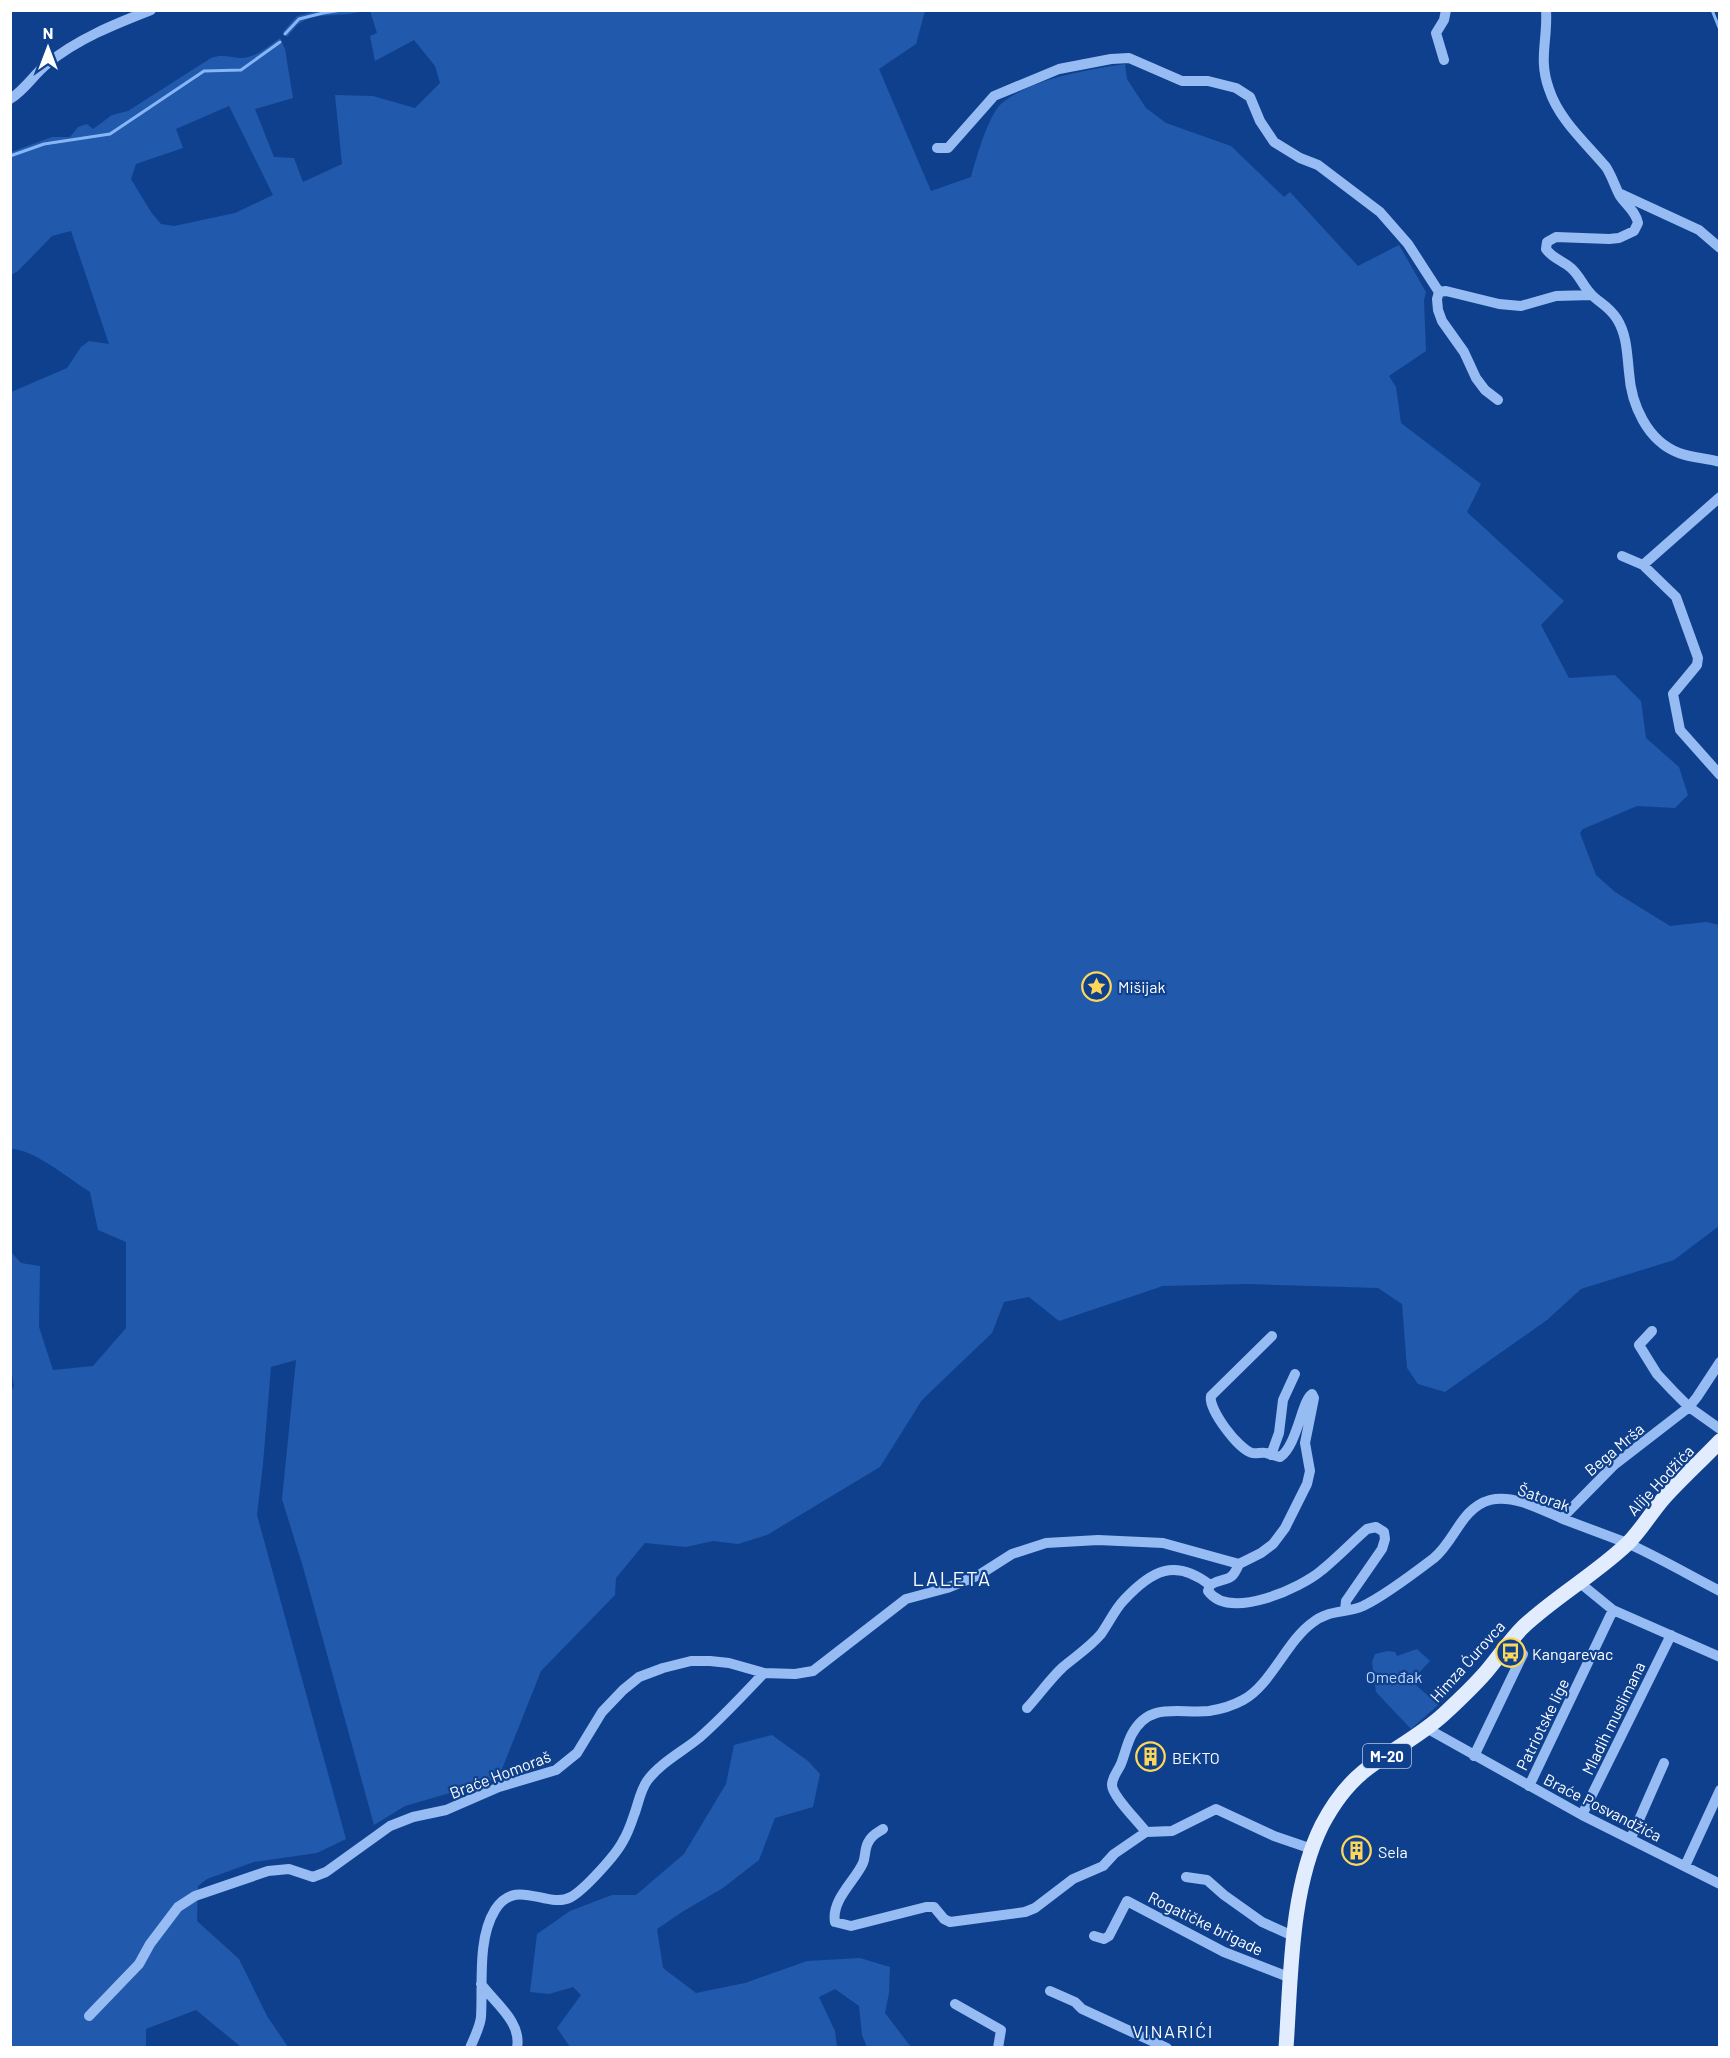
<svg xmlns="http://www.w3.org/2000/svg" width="1730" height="2058" viewBox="0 0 1730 2058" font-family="Barlow,sans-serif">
  <rect width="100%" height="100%" fill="#0f408d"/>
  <path fill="#2159ac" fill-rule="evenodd" d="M 317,11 L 317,10 L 362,11 C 343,18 318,11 300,23 C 295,26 291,33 287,37 L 283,32 L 297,16 Z
    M 370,11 L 925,11 L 916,44 L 879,69 L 931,191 L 971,177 C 976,159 988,116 1001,104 C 1032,78 1087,70 1125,64 L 1127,79 L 1146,108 L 1166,123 L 1231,146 L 1284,197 L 1290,192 L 1358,266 L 1399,245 L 1426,292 L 1424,300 L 1426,351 L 1389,376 L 1396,387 L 1401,423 L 1481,484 L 1467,512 L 1564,601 L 1541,625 L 1569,678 L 1615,675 L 1641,701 L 1646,738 L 1679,767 L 1688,795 L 1675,808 L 1637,806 L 1583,829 L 1580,833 L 1596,875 L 1615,892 L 1670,926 L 1706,922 L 1719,925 L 1719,1226 L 1674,1260 L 1581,1289 L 1547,1320 L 1445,1392 L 1418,1384 L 1407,1368 L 1402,1304 L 1378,1288 L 1248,1284 L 1163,1286 L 1059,1321 L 1029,1297 L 1004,1302 L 992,1333 L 922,1400 L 880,1467 L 767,1535 L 738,1544 L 713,1541 L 686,1547 L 645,1543 L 616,1578 L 615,1595 L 541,1671 L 498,1779 L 405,1806 L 374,1825 L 303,1567 L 282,1499 L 296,1360 L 271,1367 L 263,1464 L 257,1515 L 346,1839 L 317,1853 L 254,1862 L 207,1879 L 198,1886 L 197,1921 L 239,1959 L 267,2016 L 288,2047 L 241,2047 L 196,2010 L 146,2029 L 146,2047 L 11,2047 L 10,1394 L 14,1386 L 10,1363 L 11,1252 L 21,1263 L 40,1266 L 39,1327 L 53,1370 L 93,1366 L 126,1328 L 126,1242 L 98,1230 L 90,1192 C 69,1179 34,1149 11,1149 L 11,392 L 67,368 L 81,347 L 89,341 L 109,344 L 71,231 L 52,236 L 18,271 L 11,275 L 11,152 L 52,137 L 70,137 L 78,127 L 87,124 L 93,129 L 112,115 L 128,111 L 211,58 C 222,54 229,57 240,58 C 256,58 267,47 280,38 L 285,49 L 293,98 L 255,109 L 274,157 L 294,158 L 303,182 L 342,164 L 335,95 L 373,96 L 415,108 L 440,83 L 435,66 L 414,40 L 375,61 L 370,36 L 377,33 ZM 229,106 L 273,195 L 235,213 L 174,226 L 161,224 L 151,212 L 131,179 L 136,164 L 183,148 L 176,129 Z
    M 1417,1649 L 1430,1661 L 1417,1675 L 1414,1683 L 1438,1705 L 1411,1729 L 1376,1692 L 1372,1662 L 1375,1654 L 1388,1651 L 1395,1652 L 1397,1656 Z
    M 772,1735 L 808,1761 L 820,1774 L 813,1807 L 775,1818 L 759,1860 L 723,1888 L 682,1912 L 657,1929 L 663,1968 L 696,1993 L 745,1983 L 807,1961 L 860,1958 L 890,1967 L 889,1993 L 885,2013 L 911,2047 L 867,2047 L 862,2035 L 859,2006 L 835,1989 L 819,1997 L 835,2031 L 837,2047 L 570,2047 L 557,2028 L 581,1995 L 573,1987 L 549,1994 L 530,1992 L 537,1934 L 570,1911 L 612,1895 L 636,1895 L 684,1854 L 726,1784 L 734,1745 Z"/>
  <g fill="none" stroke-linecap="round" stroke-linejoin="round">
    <path stroke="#87b6f7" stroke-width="3" d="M 1712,10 L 1720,30
      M 285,34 L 299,19 L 323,13 L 342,10
      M 10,156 L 44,144 L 110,134 L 204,71 L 241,70 L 280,42"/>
    <path stroke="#96bcf3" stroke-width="10" d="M 1546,10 C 1548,40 1538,59 1549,89 C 1559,120 1586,143 1606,167 C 1612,176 1615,187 1620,196 C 1626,205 1636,212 1638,223 L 1634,231 L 1619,238 L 1609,239 L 1556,237 L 1547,242 L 1546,249 C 1552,258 1563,261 1571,268 C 1580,276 1583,286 1591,294 C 1599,303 1608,305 1617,319 C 1627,335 1627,354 1629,372 C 1631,404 1647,441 1679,453 C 1692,458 1706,458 1720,462
      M 1444,60 L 1436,33 L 1444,20 L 1446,10
      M 10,99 C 25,90 34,74 47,64 C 77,39 115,24 151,10
      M 937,148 L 948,148 L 994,96 L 1059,69 L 1111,59 L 1129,58 L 1182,81 L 1208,81 L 1236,88 L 1250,97 L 1260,121 L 1274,142 L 1300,158 L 1318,165 L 1380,212 L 1408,244 L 1439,292
      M 1621,194 L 1699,230 L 1720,248
      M 1498,400 L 1485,390 L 1476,378 L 1464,352 L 1442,321 L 1438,310 L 1437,299 L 1439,292 L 1446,291 L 1499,304 L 1521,306 L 1556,296 L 1591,295
      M 1622,556 L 1643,565 L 1720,497
      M 1643,565 L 1676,597 L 1698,658 L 1697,665 L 1673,694 L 1680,730 L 1720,775
      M 1652,1331 L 1639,1345 L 1657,1374 L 1673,1391 L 1689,1407 L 1720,1429
      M 1271,1455 L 1279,1433 L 1283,1400 L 1295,1374
      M 1562,1518 L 1614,1465 L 1689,1407 L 1697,1397 L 1720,1362
      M 1239,1564 L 1261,1553 L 1273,1544 L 1285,1528 L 1307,1484 L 1310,1471 L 1305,1443 L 1314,1398 L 1312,1394 C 1302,1400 1297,1446 1280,1457 C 1275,1456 1271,1454 1266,1453 C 1262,1452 1256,1454 1252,1453 C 1238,1449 1208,1409 1211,1396 L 1272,1336
      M 1580,1583 L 1613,1610 L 1720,1657
      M 1027,1708 C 1039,1695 1050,1679 1063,1667 C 1076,1656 1090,1647 1101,1634 C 1109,1623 1115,1609 1124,1600 C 1152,1570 1175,1558 1210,1585
      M 1428,1729 L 1582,1815 L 1720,1884
      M 1474,1756 L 1523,1654
      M 1529,1786 L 1613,1610
      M 1582,1815 L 1671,1635
      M 883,1829 C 877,1833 872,1835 869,1841 C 864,1848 866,1856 863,1863 C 855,1881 831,1900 835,1922 L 851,1926 L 926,1907 L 934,1907 L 944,1919 L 950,1922 L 1025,1912 L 1035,1908 L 1073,1879 L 1103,1866 L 1114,1854 L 1146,1832
      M 1631,1838 L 1664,1763
      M 1312,1849 L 1274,1836 L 1216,1809 L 1172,1831 L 1146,1832 C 1138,1821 1112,1796 1112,1785 C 1112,1777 1118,1771 1121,1764 C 1125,1754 1127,1743 1132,1734 C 1150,1701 1179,1714 1209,1711 C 1222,1709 1232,1706 1243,1700 C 1270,1686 1287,1641 1312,1623 C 1329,1609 1345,1614 1363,1606 C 1382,1597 1417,1571 1434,1558 C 1455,1541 1461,1508 1490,1500 C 1514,1494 1542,1510 1563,1519 C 1584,1527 1606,1535 1627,1543 C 1658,1557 1689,1575 1720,1591
      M 1685,1866 L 1720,1790
      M 1186,1877 L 1207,1880 L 1224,1895 L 1262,1922 L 1293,1936
      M 1094,1936 L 1104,1939 L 1109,1936 L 1127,1901 L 1224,1952 L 1291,1978
      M 481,1984 C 495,2003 522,2022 517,2048
      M 1050,1991 L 1075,2002 L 1082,2009 L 1167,2048
      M 955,2004 L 1001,2030 L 998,2048
      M 89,2016 L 139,1964 L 150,1944 L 178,1907 L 195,1896 L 268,1871 L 289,1869 L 313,1877 L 326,1872 L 390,1826 L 413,1817 L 446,1810 L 499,1787 L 556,1770 L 577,1753 L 602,1712 L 623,1690 L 639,1677 L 663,1668 L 691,1661 L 710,1661 L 729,1663 L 764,1673 L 795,1674 L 813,1671 L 906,1599 L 947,1588 L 979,1575 L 1012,1554 L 1046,1543 L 1098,1540 L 1163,1543 L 1239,1564 C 1230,1585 1227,1575 1210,1585 L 1208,1591 C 1230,1621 1301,1588 1322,1570 C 1338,1557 1352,1542 1367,1529 L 1376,1527 L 1384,1532 L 1385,1539 L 1382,1549 L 1346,1601 L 1345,1610
      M 470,2048 C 474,2038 480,2027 481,2017 C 483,1985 477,1939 495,1910 C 516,1876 547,1910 571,1897 C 584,1890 616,1855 623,1841 C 628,1833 631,1824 634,1815 C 638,1805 640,1791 647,1781 C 660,1763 682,1752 699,1738 C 722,1718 743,1695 764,1673"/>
    <path stroke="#e2ecff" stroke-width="15" d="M 1286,2048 C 1291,1977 1290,1889 1322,1825 C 1332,1806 1346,1786 1363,1772 C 1389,1751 1419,1737 1444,1714 C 1458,1701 1473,1687 1486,1672 C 1498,1658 1509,1641 1523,1627 C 1555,1597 1594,1575 1626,1545 C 1640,1532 1650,1514 1663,1499 C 1681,1479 1701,1461 1720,1441"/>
  </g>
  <defs>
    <symbol id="sight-ring" viewBox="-11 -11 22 22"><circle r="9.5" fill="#0f408d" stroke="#ffd758" stroke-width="1.5"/><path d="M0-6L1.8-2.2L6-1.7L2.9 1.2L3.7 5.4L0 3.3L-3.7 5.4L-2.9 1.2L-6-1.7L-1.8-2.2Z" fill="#ffd758"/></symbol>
    <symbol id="bus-ring" viewBox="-11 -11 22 22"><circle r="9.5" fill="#0f408d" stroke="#ffd758" stroke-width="1.5"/><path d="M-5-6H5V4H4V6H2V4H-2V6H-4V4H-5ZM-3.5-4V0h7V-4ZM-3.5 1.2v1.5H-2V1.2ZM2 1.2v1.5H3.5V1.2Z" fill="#ffd758"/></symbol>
    <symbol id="building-ring" viewBox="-11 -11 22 22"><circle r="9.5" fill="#0f408d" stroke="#ffd758" stroke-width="1.5"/><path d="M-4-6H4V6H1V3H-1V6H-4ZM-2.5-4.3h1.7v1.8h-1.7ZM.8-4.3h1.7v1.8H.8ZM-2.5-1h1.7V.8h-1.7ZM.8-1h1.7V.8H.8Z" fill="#ffd758"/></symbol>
  </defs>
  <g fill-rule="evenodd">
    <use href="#sight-ring" x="1080" y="970" width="33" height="33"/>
    <use href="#bus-ring" x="1494" y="1636" width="33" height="33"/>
    <use href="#building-ring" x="1134" y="1740" width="33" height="33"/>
    <use href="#building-ring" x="1340" y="1834" width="33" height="33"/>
  </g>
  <g text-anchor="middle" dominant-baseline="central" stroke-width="4.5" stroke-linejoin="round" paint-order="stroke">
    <rect fill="#0f408d" stroke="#b7c6dd" stroke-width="1.5" x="1363" y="1744" width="48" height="24" rx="4.5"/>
    <g font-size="15" font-weight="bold" fill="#fff">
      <text x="1387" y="1756">M-20</text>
    </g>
    <g font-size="16" fill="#fff" stroke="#0f408d" text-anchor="start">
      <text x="1118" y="986">Mišijak</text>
      <text x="1532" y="1653">Kangarevac</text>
      <text x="1172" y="1757">BEKTO</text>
      <text x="1378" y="1851">Sela</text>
    </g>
    <g font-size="16" fill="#fff" stroke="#0f408d">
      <text transform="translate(1614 1449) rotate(-40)">Bega Mrša</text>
      <text transform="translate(1660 1480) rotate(-47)">Alije Hodžića</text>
      <text transform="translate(1544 1497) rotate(19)">Šatorak</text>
      <text transform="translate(1467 1661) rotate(-48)">Himza Ćurovca</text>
      <text transform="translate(1613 1718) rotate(-64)">Mladih muslimana</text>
      <text transform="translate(1542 1724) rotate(-64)">Patriotske lige</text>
      <text transform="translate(500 1774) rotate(-21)">Braće Homoraš</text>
      <text transform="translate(1603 1807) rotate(27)">Braće Posvandžića</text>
      <text transform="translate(1206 1923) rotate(26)">Rogatičke brigade</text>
    </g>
    <g font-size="16" fill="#bed7fd" stroke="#0f408d">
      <text x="1394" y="1676">Omeđak</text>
    </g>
    <g font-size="18" letter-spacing="1.5" fill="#fff" stroke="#0f408d">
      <text x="1173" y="2031">VINARIĆI</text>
    </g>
    <g font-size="20" letter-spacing="1.5" fill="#fff" stroke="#0f408d">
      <text x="952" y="1578">LALETA</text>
    </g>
  </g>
  <rect width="1730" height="2058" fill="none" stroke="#ffffff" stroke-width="24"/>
  <g transform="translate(48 48)" stroke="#0f408d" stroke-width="4.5" paint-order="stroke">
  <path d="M0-4.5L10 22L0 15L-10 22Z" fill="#ffffff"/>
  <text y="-9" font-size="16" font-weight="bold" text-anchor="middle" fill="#ffffff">N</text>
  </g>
</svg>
